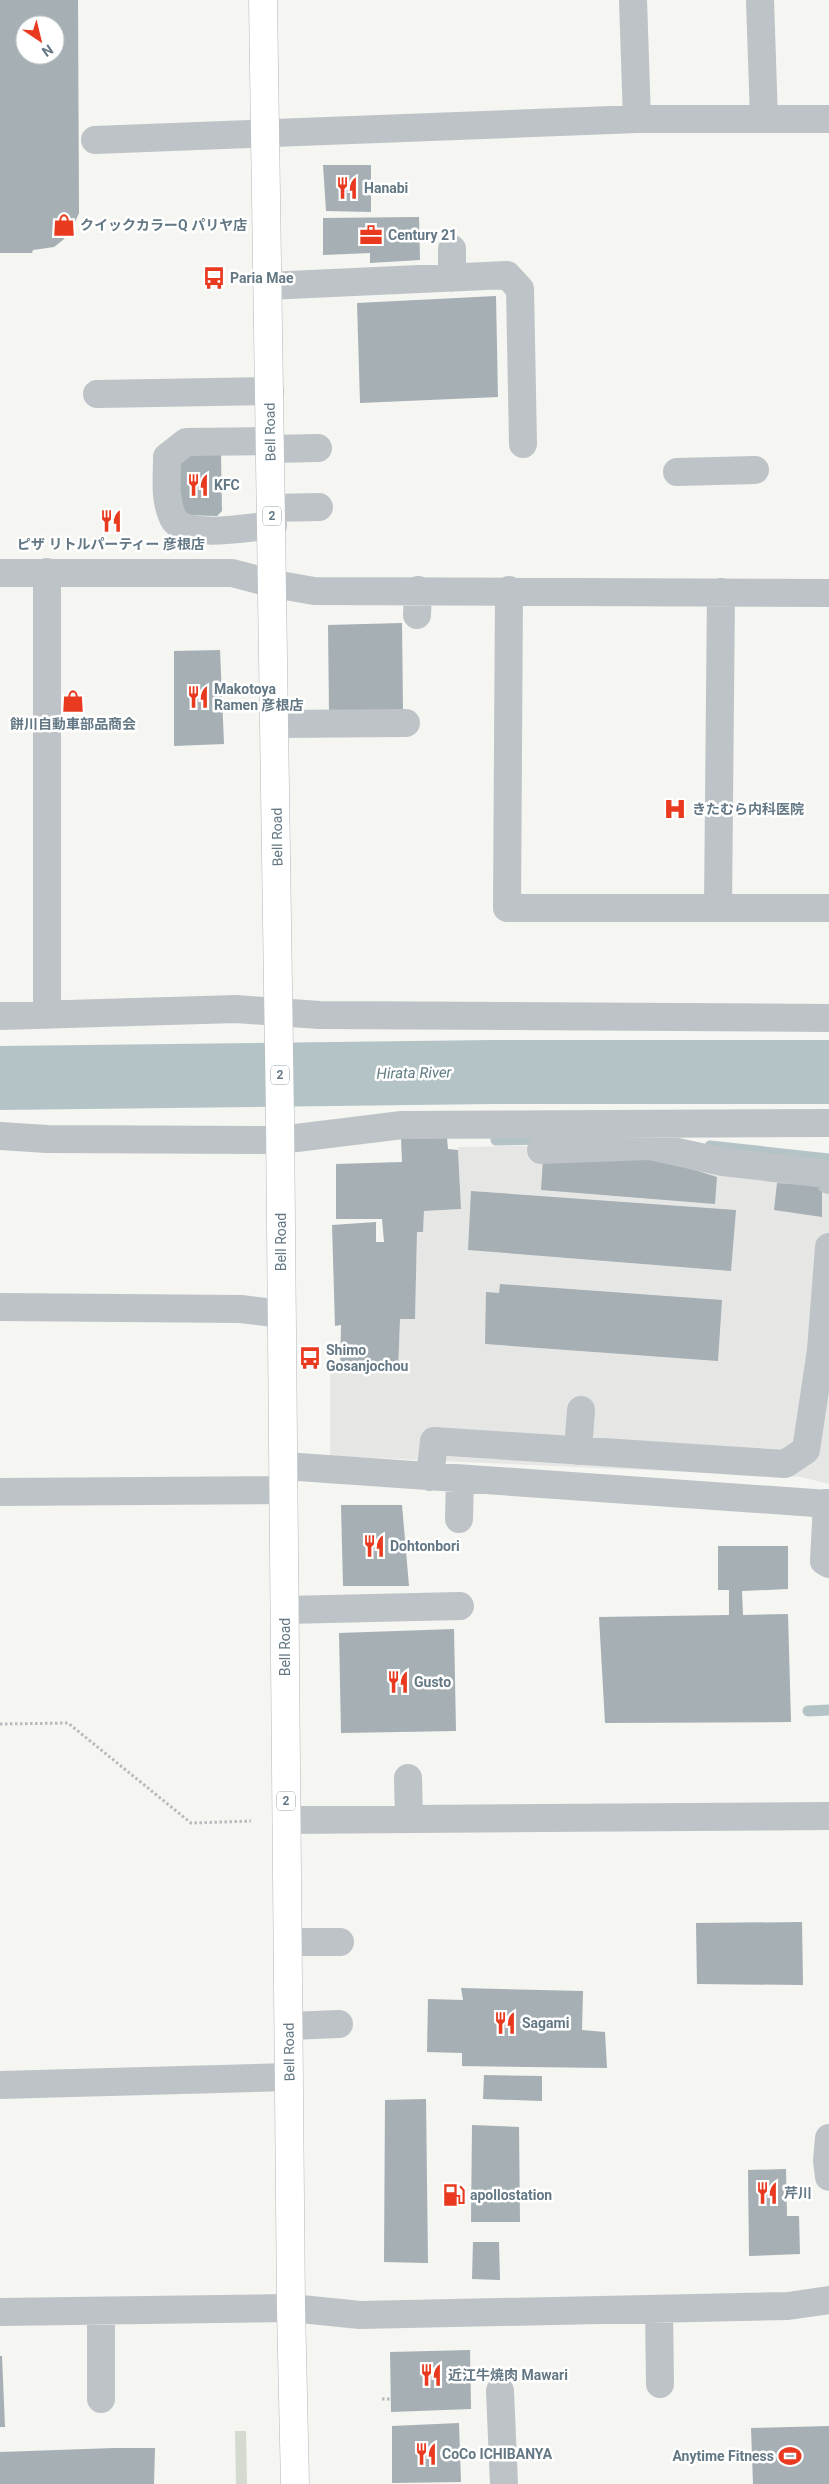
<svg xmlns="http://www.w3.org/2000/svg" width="829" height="2484" viewBox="0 0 829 2484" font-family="Roboto,'Noto Sans JP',sans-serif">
  <rect width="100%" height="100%" fill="#f5f5f1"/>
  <path fill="#e6e7e5" d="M 664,1143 L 829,1167 L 829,1484 L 801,1477 L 330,1456 L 330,1370 L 398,1372 L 400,1319 L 415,1318 L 417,1232 L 423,1232 L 424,1211 L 461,1209 L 458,1147 Z"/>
  <path fill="#d5dad0" d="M 235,2431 L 246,2431 L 247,2484 L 236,2484 Z"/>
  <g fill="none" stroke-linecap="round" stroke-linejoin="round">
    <path stroke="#b4c4c6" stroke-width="11" d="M 496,1140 L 542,1139
      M 710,1146 L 829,1159
      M 808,1711 L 829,1710"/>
    <path stroke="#b4c4c6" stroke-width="64" d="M 0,1078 L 492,1072 L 829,1072"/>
  </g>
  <path fill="#a5afb4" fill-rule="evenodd" d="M 0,0 L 78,0 L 79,213 L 71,231 L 63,240 L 54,247 L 33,250 L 32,253 L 0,253 ZM 25,25 L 55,25 L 55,55 L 25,55 Z
    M 323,165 L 371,165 L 371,212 L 326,211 Z
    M 419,217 L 420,260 L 370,263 L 370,253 L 323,255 L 323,218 Z
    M 496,296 L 498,397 L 360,403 L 357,303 Z
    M 221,454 L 222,511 L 217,516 L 179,515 L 173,508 L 182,455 Z
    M 402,623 L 403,711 L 329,711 L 328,625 Z
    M 220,650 L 224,744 L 174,746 L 174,651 Z
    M 401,1138 L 447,1138 L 448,1149 L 458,1150 L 461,1209 L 424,1211 L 423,1232 L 417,1232 L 415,1319 L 400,1319 L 398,1372 L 340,1371 L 341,1325 L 335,1326 L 332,1225 L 376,1222 L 376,1242 L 384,1242 L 382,1219 L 336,1219 L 336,1164 L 402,1162 Z
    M 647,1155 L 717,1177 L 715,1204 L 541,1190 L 543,1159 Z
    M 777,1183 L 822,1186 L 822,1217 L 774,1210 Z
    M 471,1191 L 736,1210 L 731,1271 L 468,1250 Z
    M 500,1284 L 722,1300 L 718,1361 L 485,1344 L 486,1292 L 499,1293 Z
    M 341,1505 L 402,1505 L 409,1586 L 343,1586 Z
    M 718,1546 L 788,1546 L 788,1589 L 742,1591 L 743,1615 L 788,1614 L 791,1722 L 605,1723 L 599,1617 L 729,1615 L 729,1590 L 718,1590 Z
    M 454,1629 L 456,1731 L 341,1733 L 339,1633 Z
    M 802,1922 L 803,1985 L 697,1984 L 696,1923 Z
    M 461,1988 L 583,1991 L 582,2030 L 605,2032 L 607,2068 L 462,2066 L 462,2053 L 427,2052 L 428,1999 L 463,2000 Z
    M 484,2075 L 542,2076 L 542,2101 L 483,2099 Z
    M 426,2099 L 428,2263 L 384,2262 L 385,2100 Z
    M 472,2125 L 519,2127 L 520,2222 L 471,2222 Z
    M 786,2169 L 787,2216 L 799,2216 L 800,2254 L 749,2256 L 748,2170 Z
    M 473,2242 L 499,2242 L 500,2280 L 472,2279 Z
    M 470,2350 L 471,2409 L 391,2412 L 390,2352 Z
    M 0,2356 L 2,2356 L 5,2427 L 0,2427 Z
    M 459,2423 L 461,2482 L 392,2483 L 392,2426 Z
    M 829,2426 L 829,2484 L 753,2484 L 751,2428 Z
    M 114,2448 L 155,2448 L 154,2484 L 0,2484 L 0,2452 Z"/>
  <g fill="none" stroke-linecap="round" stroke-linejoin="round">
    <defs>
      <path id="major" d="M 263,0 L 280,1118 L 291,2308 L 295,2484"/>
    </defs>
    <use href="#major" stroke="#b3b8bc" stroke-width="29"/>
    <path stroke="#b7bbbd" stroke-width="3" stroke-dasharray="2.5 2.5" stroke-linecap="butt" d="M 0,1724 L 68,1723 L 191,1823 L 251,1821
      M 382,2399 L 391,2399"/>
    <path stroke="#bdc3c6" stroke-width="28" d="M 633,0 L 637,119
      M 760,0 L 764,119
      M 95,140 L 637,119 L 829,119
      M 452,278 L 452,249
      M 267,286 L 507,275 L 520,289 L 523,444
      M 97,394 L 270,391
      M 271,441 L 186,442 L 167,457 C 167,477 164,499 173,518 C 183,540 252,527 273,525
      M 271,449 L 318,448
      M 677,472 L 755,470
      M 272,508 L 319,507
      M 47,572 L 47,1015
      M 0,573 L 232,573 L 274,584 L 314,591 L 829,593
      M 509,590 L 507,908 L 829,908
      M 417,615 L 418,590
      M 275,724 L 406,723
      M 718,908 L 721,592
      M 0,1016 L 236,1009 L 319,1015 L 829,1018
      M 0,1136 L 47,1139 L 280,1140 L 402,1125 L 829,1123
      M 541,1150 L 650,1146 L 723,1162 L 826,1174 L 829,1180
      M 0,1307 L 241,1309 L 282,1314
      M 578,1451 L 581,1410
      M 284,1466 L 829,1504
      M 430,1477 L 434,1441 L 785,1464 L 806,1450 L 821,1350 L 829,1247
      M 0,1492 L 284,1490
      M 827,1503 L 824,1561 L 829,1564
      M 459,1519 L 460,1479
      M 285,1610 L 460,1606
      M 408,1778 L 409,1819
      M 286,1820 L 829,1816
      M 288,1942 L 340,1942
      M 289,2026 L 339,2024
      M 0,2085 L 289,2077
      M 829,2138 L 827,2161 L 829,2177
      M 659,2309 L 660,2384
      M 101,2311 L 101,2399
      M 0,2312 L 291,2308 L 360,2315 L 788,2306 L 829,2300
      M 500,2391 L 504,2484"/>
    <use href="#major" stroke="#fff" stroke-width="28"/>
  </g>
  <defs>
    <symbol id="restaurant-bare" viewBox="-9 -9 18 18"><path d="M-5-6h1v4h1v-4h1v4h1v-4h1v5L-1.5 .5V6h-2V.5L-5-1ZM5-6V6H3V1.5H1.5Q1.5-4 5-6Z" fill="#e9391e" stroke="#fff" stroke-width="2.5" paint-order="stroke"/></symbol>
    <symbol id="shop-bare" viewBox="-9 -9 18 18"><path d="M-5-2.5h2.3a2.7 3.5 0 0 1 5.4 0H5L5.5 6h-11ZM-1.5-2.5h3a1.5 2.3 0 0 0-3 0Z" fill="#e9391e" stroke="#fff" stroke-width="2.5" paint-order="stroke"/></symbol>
    <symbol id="office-bare" viewBox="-9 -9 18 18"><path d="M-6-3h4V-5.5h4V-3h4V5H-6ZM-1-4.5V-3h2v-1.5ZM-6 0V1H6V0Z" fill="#e9391e" stroke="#fff" stroke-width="2.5" paint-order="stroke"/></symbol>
    <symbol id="bus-bare" viewBox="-9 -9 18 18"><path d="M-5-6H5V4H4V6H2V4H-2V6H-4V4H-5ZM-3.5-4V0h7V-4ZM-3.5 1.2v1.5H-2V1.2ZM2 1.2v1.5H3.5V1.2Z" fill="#e9391e" stroke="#fff" stroke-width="2.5" paint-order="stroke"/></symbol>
    <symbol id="hospital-bare" viewBox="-9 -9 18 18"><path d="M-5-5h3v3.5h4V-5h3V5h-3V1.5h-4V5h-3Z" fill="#e9391e" stroke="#fff" stroke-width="2.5" paint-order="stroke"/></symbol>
    <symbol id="fuel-bare" viewBox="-9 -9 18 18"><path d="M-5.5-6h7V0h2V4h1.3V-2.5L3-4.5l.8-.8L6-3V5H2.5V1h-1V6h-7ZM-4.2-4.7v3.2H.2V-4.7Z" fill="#e9391e" stroke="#fff" stroke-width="2.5" paint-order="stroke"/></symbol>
    <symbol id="stadium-bare" viewBox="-9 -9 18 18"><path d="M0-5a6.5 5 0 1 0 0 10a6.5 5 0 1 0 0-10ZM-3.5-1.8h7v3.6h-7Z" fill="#e9391e" stroke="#fff" stroke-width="2.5" paint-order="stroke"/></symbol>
  </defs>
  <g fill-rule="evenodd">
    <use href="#restaurant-bare" x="331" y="172" width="32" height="32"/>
    <use href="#shop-bare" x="48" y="209" width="32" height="32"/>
    <use href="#office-bare" x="355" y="219" width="32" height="32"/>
    <use href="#bus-bare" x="198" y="262" width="32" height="32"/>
    <use href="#restaurant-bare" x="182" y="469" width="32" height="32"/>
    <use href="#restaurant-bare" x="95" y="505" width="32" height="32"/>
    <use href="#restaurant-bare" x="182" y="681" width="32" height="32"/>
    <use href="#shop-bare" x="57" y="685" width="32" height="32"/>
    <use href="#hospital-bare" x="659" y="793" width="32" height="32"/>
    <use href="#bus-bare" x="294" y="1342" width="32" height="32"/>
    <use href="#restaurant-bare" x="358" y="1530" width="32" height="32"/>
    <use href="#restaurant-bare" x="382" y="1666" width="32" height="32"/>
    <use href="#restaurant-bare" x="489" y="2007" width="32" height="32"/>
    <use href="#restaurant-bare" x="751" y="2177" width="32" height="32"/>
    <use href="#fuel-bare" x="438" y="2179" width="32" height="32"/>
    <use href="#restaurant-bare" x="415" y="2359" width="32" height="32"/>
    <use href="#restaurant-bare" x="410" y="2438" width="32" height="32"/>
    <use href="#stadium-bare" x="774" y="2440" width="32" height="32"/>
  </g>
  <g text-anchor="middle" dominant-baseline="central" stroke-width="5" stroke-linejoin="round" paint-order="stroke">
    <g fill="#fff" stroke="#92a0a9" stroke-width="1">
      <rect x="263" y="506.5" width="18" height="19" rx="4"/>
      <rect x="271" y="1065.5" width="18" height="19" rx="4"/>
      <rect x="277" y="1791.5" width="18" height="19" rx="4"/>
    </g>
    <g font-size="12" font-weight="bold" fill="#637884">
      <text x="272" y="516">2</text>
      <text x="280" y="1075">2</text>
      <text x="286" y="1801">2</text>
    </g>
    <g font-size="14" font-weight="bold" fill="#637884" stroke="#fff" text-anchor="start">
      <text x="364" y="188">Hanabi</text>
      <text x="80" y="225">クイックカラーQ パリヤ店</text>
      <text x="388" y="235">Century 21</text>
      <text x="230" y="278">Paria Mae</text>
      <text x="214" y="485">KFC</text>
      <text x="111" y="544" text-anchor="middle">ピザ リトルパーティー 彦根店</text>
      <text x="214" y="689">Makotoya<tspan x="214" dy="16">Ramen 彦根店</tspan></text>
      <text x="73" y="724" text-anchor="middle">餅川自動車部品商会</text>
      <text x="692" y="809">きたむら内科医院</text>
      <text x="326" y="1350">Shimo<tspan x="326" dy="16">Gosanjochou</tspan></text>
      <text x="390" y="1546">Dohtonbori</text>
      <text x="414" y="1682">Gusto</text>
      <text x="522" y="2023">Sagami</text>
      <text x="784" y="2193">芹川</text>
      <text x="470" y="2195">apollostation</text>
      <text x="448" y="2375">近江牛焼肉 Mawari</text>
      <text x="442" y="2454">CoCo ICHIBANYA</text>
      <text x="774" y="2456" text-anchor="end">Anytime Fitness</text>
    </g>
    <g font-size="14" fill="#637884" stroke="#fff">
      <text transform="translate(270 432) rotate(-91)">Bell Road</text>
      <text transform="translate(277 837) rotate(-91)">Bell Road</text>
      <text transform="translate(281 1242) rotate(-90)">Bell Road</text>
      <text transform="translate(285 1647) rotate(-90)">Bell Road</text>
      <text transform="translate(289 2052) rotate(-91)">Bell Road</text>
    </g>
    <g font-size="15" font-style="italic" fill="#5f7b81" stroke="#fff">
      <text transform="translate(414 1073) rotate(-1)">Hirata River</text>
    </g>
  </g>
  <g transform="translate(40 40) rotate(145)"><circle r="24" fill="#ffffff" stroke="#c1c9ce"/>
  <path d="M0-4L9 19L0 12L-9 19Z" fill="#e9391e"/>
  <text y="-8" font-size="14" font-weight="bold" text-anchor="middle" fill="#637884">N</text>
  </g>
</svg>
